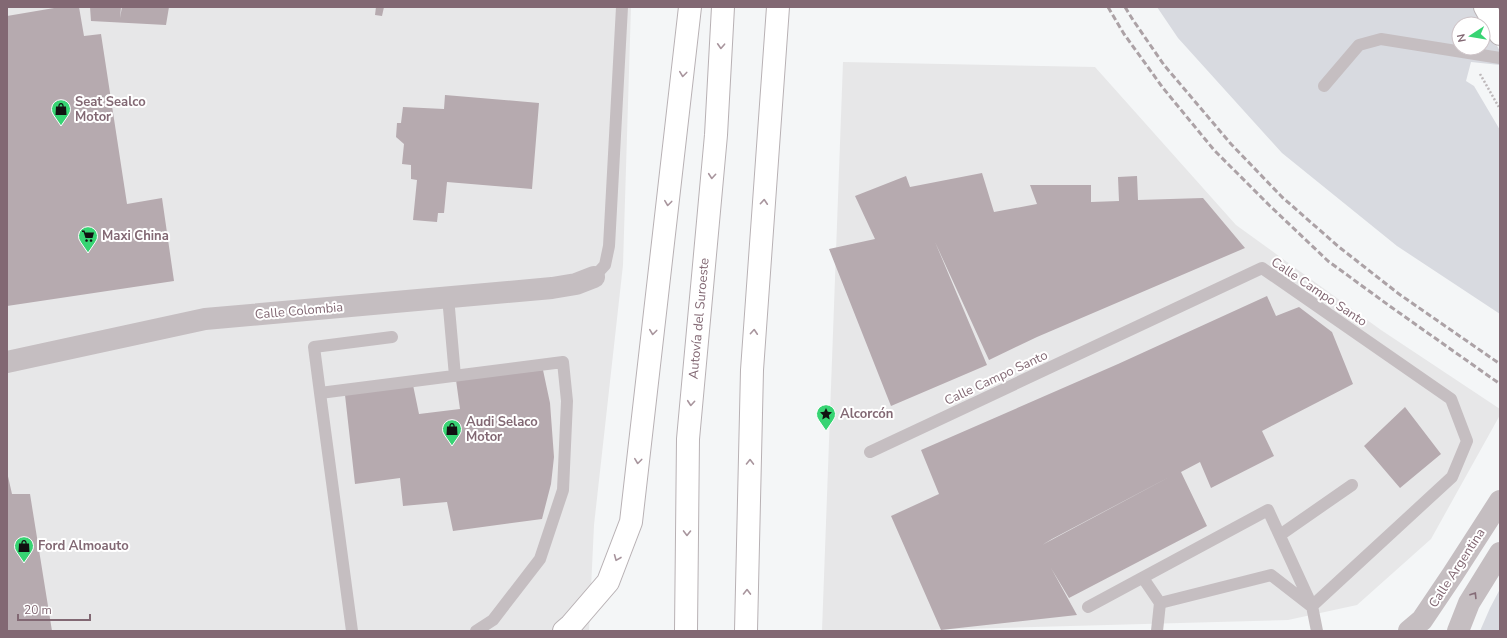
<svg xmlns="http://www.w3.org/2000/svg" width="1507" height="638" viewBox="0 0 1507 638" font-family="'Nunito Sans',sans-serif">
  <rect width="100%" height="100%" fill="#f4f6f7"/>
  <path fill="#e7e7e8" d="M 7,7 L 631,7 L 623,265 L 594,525 L 589,631 L 7,631 Z
    M 843,62 L 1095,67 L 1236,225 L 1381,330 L 1500,409 L 1500,415 L 1431,539 L 1357,605 L 1288,620 L 889,631 L 822,631 Z"/>
  <path fill="#d8dae0" fill-rule="evenodd" d="M 1157,7 L 1474,7 L 1500,51 L 1500,65 L 1471,62 L 1466,81 L 1474,86 L 1500,130 L 1500,314 L 1397,246 L 1282,153 L 1178,38 ZM 1459,24 L 1483,24 L 1483,48 L 1459,48 Z
    M 1500,589 L 1500,631 L 1480,631 L 1490,608 Z"/>
  <path fill="#b6aaaf" fill-rule="evenodd" d="M 60,7 L 79,7 L 84,36 L 101,34 L 127,204 L 162,198 L 174,281 L 7,306 L 7,16 Z
    M 90,7 L 121,7 L 120,18 L 122,7 L 169,7 L 166,25 L 91,21 Z
    M 376,7 L 384,7 L 382,16 L 375,15 Z
    M 445,95 L 539,103 L 532,189 L 447,182 L 444,213 L 438,213 L 437,222 L 413,220 L 417,180 L 411,179 L 411,165 L 402,164 L 404,144 L 396,137 L 397,123 L 401,123 L 403,107 L 444,109 Z
    M 982,173 L 994,212 L 1037,204 L 1030,185 L 1091,185 L 1091,202 L 1119,201 L 1118,177 L 1137,176 L 1138,200 L 1203,198 L 1245,248 L 1037,337 L 989,360 L 935,242 L 987,365 L 891,406 L 829,249 L 875,239 L 855,196 L 906,176 L 910,187 Z
    M 1267,296 L 1276,316 L 1299,307 L 1332,332 L 1353,384 L 1262,431 L 1274,456 L 1211,488 L 1200,462 L 1181,472 L 1207,526 L 1069,598 L 1051,568 L 1077,615 L 941,630 L 891,516 L 939,494 L 921,450 L 1118,364 ZM 1173,475 L 1042,545 L 1052,539 Z
    M 543,370 L 550,403 L 554,457 L 551,484 L 542,519 L 453,531 L 447,502 L 403,506 L 400,478 L 355,484 L 345,395 L 413,385 L 419,414 L 460,409 L 456,380 Z
    M 1405,407 L 1441,454 L 1400,488 L 1364,446 Z
    M 7,472 L 12,494 L 30,494 L 52,631 L 7,631 Z"/>
  <g fill="none" stroke-linecap="round" stroke-linejoin="round">
    <defs>
      <path id="primary" d="M 1485,7 L 1500,34"/>
      <g id="motorway">
        <path d="M 564,631 L 571,625 L 608,582 L 631,522 L 690,7"/>
        <path id="s1" d="M 686,631 L 688,439 L 716,135 L 723,7"/>
        <path d="M 746,631 L 752,370 L 778,7"/>
      </g>
    </defs>
    <use href="#primary" stroke="#b9b2b5" stroke-width="24"/>
    <use href="#motorway" stroke="#b8b1b4" stroke-width="24"/>
    <path stroke="#bdb8ba" stroke-width="2.5" stroke-dasharray="2 2" stroke-linecap="butt" d="M 1480,74 L 1500,109"/>
    <path stroke="#c5bec1" stroke-width="12" d="M 1324,86 L 1359,45 L 1381,39 L 1500,58
      M 594,277 L 605,265 L 609,246 L 622,7
      M 448,297 L 455,376
      M 392,337 L 314,347 L 320,393 L 563,362 L 567,401 L 563,490 L 540,559 L 493,620 L 476,631
      M 320,393 L 352,631
      M 870,452 L 1262,268 L 1451,399 L 1467,441 L 1452,477 L 1312,606 L 1317,631
      M 1280,535 L 1352,485
      M 1143,578 L 1160,603 L 1157,631
      M 1160,603 L 1271,575 L 1311,606
      M 1088,607 L 1268,510 L 1312,606"/>
    <path stroke="#c5bec1" stroke-width="22" d="M 7,362 L 205,319 L 552,288 L 576,284 L 594,277"/>
    <path stroke="#c5bec1" stroke-width="22" d="M 1409,631 L 1422,620 L 1453,574 L 1500,501
      M 1458,631 L 1469,603 L 1500,553"/>
    <use href="#primary" stroke="#fff" stroke-width="22"/>
    <use href="#motorway" stroke="#fff" stroke-width="22"/>
    <path stroke="#aca2a6" stroke-width="3" stroke-dasharray="6 3" stroke-linecap="butt" d="M 1108,7 L 1124,34 L 1163,88 L 1214,150 L 1269,205 L 1328,261 L 1391,307 L 1500,384
      M 1125,7 L 1133,20 L 1164,65 L 1231,144 L 1282,197 L 1339,247 L 1399,294 L 1500,364"/>
  </g>
  <defs><path id="oneway-chevron" d="M-2-3.5L2.5 0L-2 3.5" fill="none" stroke-width="1.6" stroke-linecap="round" stroke-linejoin="round"/></defs>
  <g stroke="#a8959d">
    <use href="#oneway-chevron" transform="translate(721 46) rotate(93)"/>
    <use href="#oneway-chevron" transform="translate(683 74) rotate(97)"/>
    <use href="#oneway-chevron" transform="translate(712 176) rotate(95)"/>
    <use href="#oneway-chevron" transform="translate(764 202) rotate(-86)"/>
    <use href="#oneway-chevron" transform="translate(668 203) rotate(97)"/>
    <use href="#oneway-chevron" transform="translate(653 332) rotate(97)"/>
    <use href="#oneway-chevron" transform="translate(754 332) rotate(-86)"/>
    <use href="#oneway-chevron" transform="translate(691 403) rotate(95)"/>
    <use href="#oneway-chevron" transform="translate(638 461) rotate(97)"/>
    <use href="#oneway-chevron" transform="translate(750 462) rotate(-89)"/>
    <use href="#oneway-chevron" transform="translate(687 533) rotate(91)"/>
    <use href="#oneway-chevron" transform="translate(617 558) rotate(112)"/>
    <use href="#oneway-chevron" transform="translate(747 592) rotate(-89)"/>
  </g>
  <use stroke="#856c77" href="#oneway-chevron" transform="translate(1474 595) rotate(-58)"/>
  <defs>
    <symbol id="shop-pin" viewBox="-11 -11 22 30"><path d="M0 17L-7.5 6A9.5 9.5 0 1 1 7.5 6Z" fill="#37d473" stroke="#fff"/><path d="M-5-2.5h2.3a2.7 3.5 0 0 1 5.4 0H5L5.5 6h-11ZM-1.5-2.5h3a1.5 2.3 0 0 0-3 0Z" fill="#111"/></symbol>
    <symbol id="supermarket-pin" viewBox="-11 -11 22 30"><path d="M0 17L-7.5 6A9.5 9.5 0 1 1 7.5 6Z" fill="#37d473" stroke="#fff"/><path d="M-6-5.5h2.5l.6 2H6L4.5 2H-2.5L-4.4-4H-6ZM-1.5 3.2a1.3 1.3 0 1 0 .1 0ZM3 3.2a1.3 1.3 0 1 0 .1 0Z" fill="#111"/></symbol>
    <symbol id="sight-pin" viewBox="-11 -11 22 30"><path d="M0 17L-7.5 6A9.5 9.5 0 1 1 7.5 6Z" fill="#37d473" stroke="#fff"/><path d="M0-6L1.8-2.2L6-1.7L2.9 1.2L3.7 5.4L0 3.3L-3.7 5.4L-2.9 1.2L-6-1.7L-1.8-2.2Z" fill="#111"/></symbol>
  </defs>
  <g fill-rule="evenodd">
    <use href="#shop-pin" x="50" y="98" width="22" height="30"/>
    <use href="#supermarket-pin" x="77" y="225" width="22" height="30"/>
    <use href="#sight-pin" x="815" y="403" width="22" height="30"/>
    <use href="#shop-pin" x="441" y="418" width="22" height="30"/>
    <use href="#shop-pin" x="13" y="535" width="22" height="30"/>
  </g>
  <g text-anchor="middle" dominant-baseline="central" stroke-width="4" stroke-linejoin="round" paint-order="stroke">
    <g font-size="13" font-weight="bold" fill="#826873" stroke="#fff" text-anchor="start">
      <text x="75" y="102">Seat Sealco<tspan x="75" dy="15">Motor</tspan></text>
      <text x="102" y="236">Maxi China</text>
      <text x="840" y="414">Alcorcón</text>
      <text x="466" y="422">Audi Selaco<tspan x="466" dy="15">Motor</tspan></text>
      <text x="38" y="546">Ford Almoauto</text>
    </g>
    <g font-size="13" fill="#826873" stroke="#fff">
      <text transform="translate(1319 292) rotate(34)">Calle Campo Santo</text>
      <text transform="translate(299 311) rotate(-5)">Calle Colombia</text>
      <text stroke="none"><textPath href="#s1" startOffset="313">Autovía del Suroeste</textPath></text>
      <text transform="translate(996 378) rotate(-25)">Calle Campo Santo</text>
      <text transform="translate(1457 568) rotate(-57)">Calle Argentina</text>
    </g>
  </g>
  <rect width="1507" height="638" fill="none" stroke="#826873" stroke-width="16"/>
  <g transform="translate(1471 36) rotate(258)"><circle r="19" fill="#ffffff" stroke="#cdc3c7"/>
  <path d="M0-3L7 15L0 10L-7 15Z" fill="#37d473"/>
  <text y="-6" font-size="11" font-weight="bold" text-anchor="middle" fill="#826873">N</text>
  </g>
  <path d="M18 614v6h72v-6" fill="none" stroke="#826873" stroke-width="2"/>
  <text x="24" y="614" font-size="12" fill="#826873" stroke="#ffffff" stroke-width="3" paint-order="stroke">20 m</text>
</svg>
